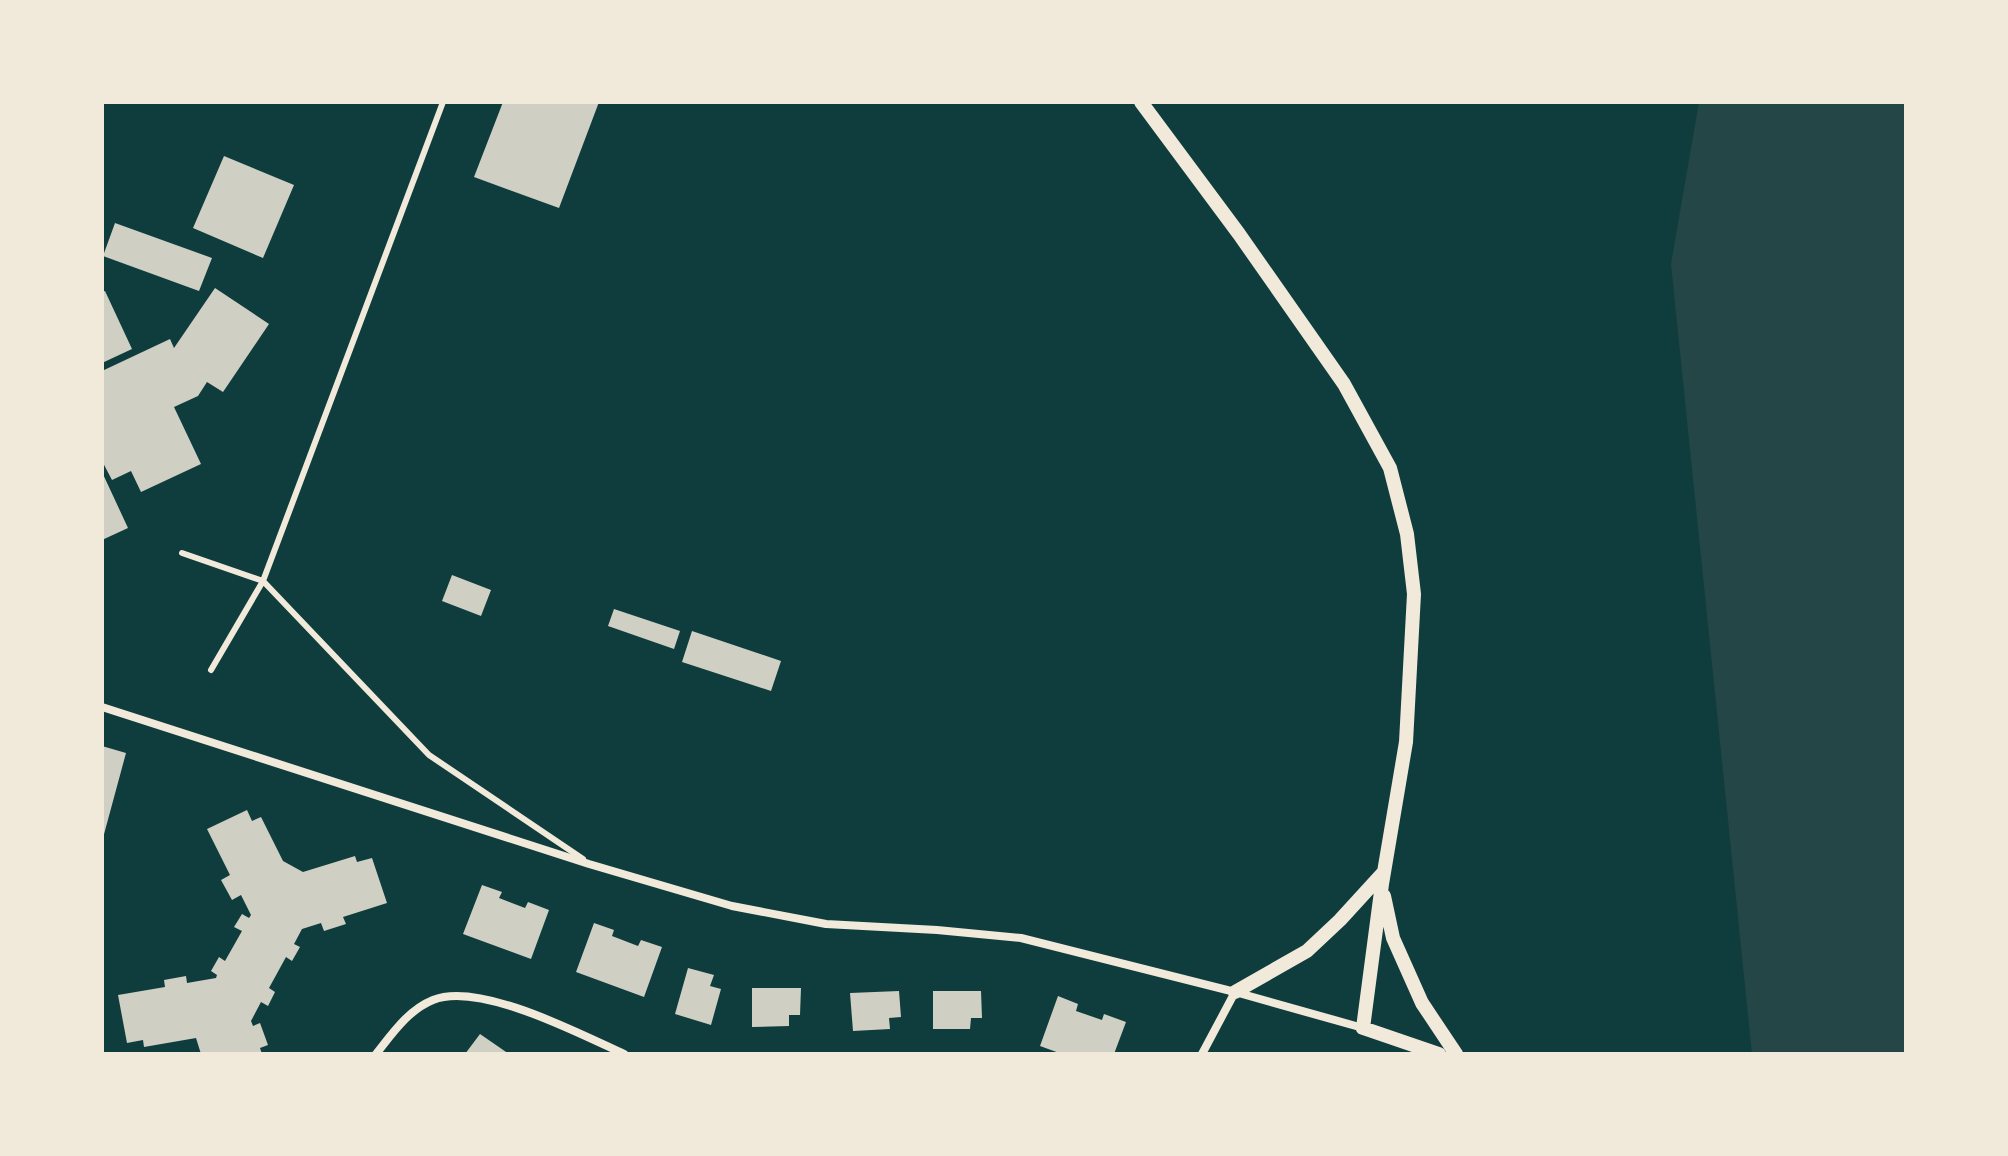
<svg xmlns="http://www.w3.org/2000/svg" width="2008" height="1156" viewBox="0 0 2008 1156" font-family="Mulish,sans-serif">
  <rect width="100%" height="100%" fill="#0f3d3e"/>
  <path fill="#244646" d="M 1699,102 L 1906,102 L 1906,1054 L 1752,1054 L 1671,264 Z"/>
  <path fill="#cfcfc3" d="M 503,102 L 599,102 L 559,208 L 474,177 Z
    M 224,156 L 294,185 L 263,258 L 193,228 Z
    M 115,223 L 212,258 L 199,291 L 103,256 Z
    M 215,288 L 269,324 L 223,392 L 207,382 L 198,396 L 174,407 L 201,464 L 141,492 L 131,471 L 112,480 L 102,461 L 102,371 L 170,339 L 174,348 Z
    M 105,291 L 132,349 L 102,363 L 102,292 Z
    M 102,472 L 128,528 L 102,540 Z
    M 452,575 L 491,590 L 481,616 L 442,601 Z
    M 614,609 L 680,631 L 674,649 L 608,626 Z
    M 692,631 L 781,661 L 771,691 L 682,662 Z
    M 102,746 L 126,753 L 103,838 L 102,838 Z
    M 247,810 L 252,821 L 261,817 L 283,861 L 303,872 L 355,856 L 357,862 L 372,858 L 387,903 L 343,917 L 346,924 L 324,931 L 321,923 L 302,929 L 294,944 L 300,947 L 292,961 L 286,957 L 269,988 L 275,992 L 268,1006 L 261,1002 L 251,1021 L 253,1026 L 260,1023 L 268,1045 L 260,1048 L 262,1054 L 201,1054 L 196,1038 L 144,1047 L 143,1040 L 127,1043 L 118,995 L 165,987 L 164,980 L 186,976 L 187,983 L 216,978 L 217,975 L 211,971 L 219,957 L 225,961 L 242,931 L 234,927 L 242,914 L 249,918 L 251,915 L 241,895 L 232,900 L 221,880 L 230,875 L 207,829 Z
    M 482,885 L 502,892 L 499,898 L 525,908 L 528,902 L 549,910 L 531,959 L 463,934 Z
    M 594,923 L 614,930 L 612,936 L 638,946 L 641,940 L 662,947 L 644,997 L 576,972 Z
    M 688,968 L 714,975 L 710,986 L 721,989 L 711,1025 L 675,1014 Z
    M 752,988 L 801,988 L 800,1015 L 789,1015 L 789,1026 L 752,1027 Z
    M 899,991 L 901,1017 L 889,1018 L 890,1029 L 853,1031 L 850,993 Z
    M 933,991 L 981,991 L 982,1018 L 971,1018 L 970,1029 L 933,1029 Z
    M 1058,996 L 1078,1004 L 1076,1011 L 1102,1020 L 1104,1014 L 1126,1022 L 1114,1054 L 1062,1054 L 1040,1046 Z
    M 480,1034 L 509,1054 L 465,1054 Z"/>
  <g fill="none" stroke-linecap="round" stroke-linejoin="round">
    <path stroke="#f1e9da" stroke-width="6" d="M 182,553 L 263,581 L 429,755 L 583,859
      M 211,670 L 263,581 L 443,102"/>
    <path stroke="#f1e9da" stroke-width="8" d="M 102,707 L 589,864 L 732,906 L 826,924 L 937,930 L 1021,938 L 1235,992 L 1363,1028
      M 376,1054 C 392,1034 408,1010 433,1000 C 479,981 580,1034 624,1054
      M 1202,1054 L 1235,992"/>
    <path stroke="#f1e9da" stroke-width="14" d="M 1141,102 L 1239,234 L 1344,384 L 1390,468 L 1407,534 L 1414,594 L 1406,742 L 1382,884 L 1363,1028 L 1439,1054
      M 1384,896 L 1393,938 L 1422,1003 L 1456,1054
      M 1235,992 L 1307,951 L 1340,920 L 1383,873"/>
  </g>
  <rect width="2008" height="1156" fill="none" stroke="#f1e9da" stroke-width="208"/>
</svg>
